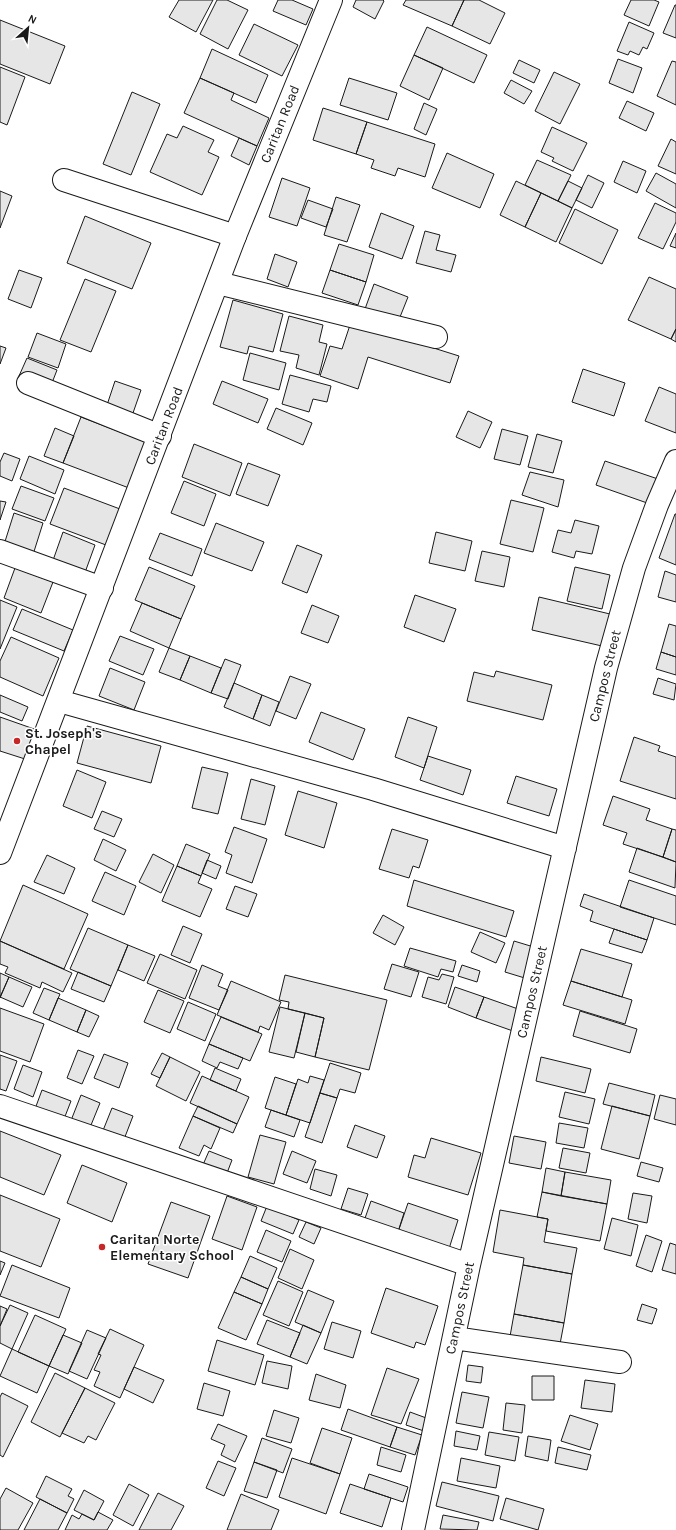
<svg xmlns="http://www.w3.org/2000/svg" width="676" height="1530" viewBox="0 0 676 1530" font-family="Karla,sans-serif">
  <rect width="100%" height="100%" fill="#fff"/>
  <path fill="#e6e6e6" stroke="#1a1a1a" d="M 179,0 L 213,0 L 196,32 L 169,17 Z
    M 217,0 L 227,0 L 248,10 L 228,49 L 200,34 Z
    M 278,0 L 292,0 L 313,9 L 306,25 L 273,11 Z
    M 356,0 L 383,0 L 384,1 L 375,19 L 353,7 Z
    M 406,0 L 464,0 L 452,26 L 403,5 Z
    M 464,0 L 479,0 L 505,13 L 490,44 L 452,26 Z
    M 631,0 L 654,0 L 659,2 L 649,26 L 624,15 Z
    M 675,5 L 676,5 L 676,38 L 663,33 Z
    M 0,20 L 65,46 L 50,84 L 0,64 Z
    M 629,22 L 654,33 L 647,49 L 643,47 L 639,55 L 630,51 L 628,55 L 617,51 Z
    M 254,24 L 298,45 L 282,76 L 239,55 Z
    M 427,27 L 487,55 L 474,83 L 414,55 Z
    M 212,49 L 268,75 L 256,103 L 200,78 Z
    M 414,55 L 443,68 L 429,100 L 400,86 Z
    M 618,59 L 642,68 L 633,93 L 609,83 Z
    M 519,60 L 540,70 L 534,83 L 513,73 Z
    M 672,61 L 676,62 L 676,105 L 657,96 Z
    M 0,67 L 25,77 L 7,125 L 0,122 Z
    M 554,72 L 580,84 L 560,124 L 535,111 Z
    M 200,78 L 234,93 L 231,100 L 269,118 L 257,146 L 184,113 Z
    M 349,78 L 397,93 L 388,120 L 340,105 Z
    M 511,80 L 532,91 L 524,104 L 504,93 Z
    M 132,92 L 160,104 L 131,175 L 103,164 Z
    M 627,101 L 654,113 L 646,131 L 619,118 Z
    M 424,103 L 437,109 L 426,135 L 414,129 Z
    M 323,108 L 367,122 L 356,154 L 313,140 Z
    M 367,122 L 435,144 L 425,177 L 398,168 L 395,176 L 371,168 L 374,160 L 356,154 Z
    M 183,126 L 214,140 L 208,152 L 219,157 L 202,195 L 150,172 L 167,134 L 177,138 Z
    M 552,127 L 587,143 L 573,171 L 552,161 L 554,158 L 541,152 Z
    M 239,138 L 257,146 L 249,165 L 231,156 Z
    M 671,139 L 676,142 L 676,174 L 658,166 Z
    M 447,153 L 494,174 L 480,208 L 432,188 Z
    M 537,160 L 571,175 L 558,201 L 525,185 Z
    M 623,161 L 646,171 L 637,193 L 614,182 Z
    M 656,173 L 676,184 L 676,208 L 646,191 Z
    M 588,175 L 604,183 L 592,208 L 576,200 Z
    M 282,178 L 310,188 L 297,226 L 269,217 Z
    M 516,181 L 541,193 L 525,227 L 500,215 Z
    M 568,181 L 582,188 L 572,208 L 558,201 Z
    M 0,191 L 12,196 L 0,228 Z
    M 541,193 L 572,208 L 556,242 L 525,227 Z
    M 336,197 L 360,205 L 347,242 L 324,235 Z
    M 308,200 L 333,209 L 326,227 L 301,218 Z
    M 655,203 L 676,213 L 676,222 L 663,249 L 638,238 Z
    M 575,209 L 618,230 L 602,264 L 559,243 Z
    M 381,213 L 414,226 L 402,259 L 369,247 Z
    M 85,216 L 151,243 L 132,289 L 67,263 Z
    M 425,231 L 440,235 L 436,250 L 456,255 L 451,272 L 416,263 Z
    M 676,233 L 676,248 L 670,246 Z
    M 339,244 L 374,255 L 366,282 L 330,270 Z
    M 275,254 L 297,262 L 288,287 L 267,279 Z
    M 19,270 L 42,278 L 31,308 L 8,299 Z
    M 330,270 L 366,282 L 358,305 L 322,293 Z
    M 649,277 L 676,289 L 676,329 L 671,339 L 628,320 Z
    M 85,279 L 116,291 L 91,352 L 60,340 Z
    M 374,284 L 408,297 L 398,322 L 365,309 Z
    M 233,300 L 283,314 L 273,352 L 249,346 L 247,354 L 220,347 Z
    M 289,316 L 323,325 L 319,342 L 327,344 L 319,375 L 296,368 L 299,355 L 280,351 Z
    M 351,322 L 459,356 L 450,383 L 368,357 L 358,389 L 320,376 L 330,346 L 342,349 Z
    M 676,329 L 676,342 L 671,339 Z
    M 37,333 L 66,344 L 58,368 L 28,357 Z
    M 0,346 L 6,348 L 0,364 Z
    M 250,353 L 286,363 L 279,390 L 243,380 Z
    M 27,358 L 57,370 L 50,388 L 19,376 Z
    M 583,369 L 625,383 L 614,416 L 572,402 Z
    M 290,375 L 331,386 L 327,402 L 313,399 L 309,412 L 282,404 Z
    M 115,381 L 141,390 L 133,413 L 107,405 Z
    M 222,381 L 268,399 L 258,423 L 213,404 Z
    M 659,387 L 676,394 L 676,433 L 645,421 Z
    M 276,408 L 312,423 L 303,445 L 267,429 Z
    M 468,411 L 492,422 L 480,448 L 456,437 Z
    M 81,417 L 146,442 L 129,488 L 63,463 Z
    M 55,428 L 74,436 L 63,463 L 44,456 Z
    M 502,429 L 528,436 L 520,465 L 494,459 Z
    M 537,434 L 562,441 L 553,473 L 528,467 Z
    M 194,444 L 242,463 L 230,496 L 182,477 Z
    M 4,453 L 20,459 L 12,481 L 0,476 L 0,462 Z
    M 29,456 L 64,470 L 55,494 L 20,479 Z
    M 605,461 L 658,479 L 650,504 L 596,485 Z
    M 248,463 L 280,475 L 268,506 L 236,494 Z
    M 530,472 L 564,480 L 558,507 L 522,495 Z
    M 184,481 L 216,494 L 204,526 L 171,513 Z
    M 21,486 L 54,498 L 45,521 L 12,509 Z
    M 64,488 L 120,509 L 106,545 L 50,524 Z
    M 511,500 L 544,508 L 533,552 L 500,544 Z
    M 0,501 L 6,502 L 0,520 Z
    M 14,513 L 43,523 L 31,561 L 2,551 Z
    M 675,514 L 676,514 L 676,565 L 659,558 Z
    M 575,520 L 599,526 L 592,554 L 576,551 L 574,558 L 552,552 L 558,530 L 571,533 Z
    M 216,523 L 264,542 L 252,571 L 204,553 Z
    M 63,532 L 95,545 L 83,578 L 51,566 Z
    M 436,532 L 472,541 L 465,571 L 429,563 Z
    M 160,533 L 202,549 L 192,576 L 149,559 Z
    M 297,545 L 322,555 L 307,593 L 282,583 Z
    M 482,551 L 510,557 L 504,587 L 475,581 Z
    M 149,567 L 195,586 L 181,619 L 135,600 Z
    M 575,567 L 610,575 L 602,609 L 567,601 Z
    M 15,568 L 53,582 L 41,613 L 4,598 Z
    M 665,571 L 676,575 L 676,602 L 658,597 Z
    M 415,595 L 456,609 L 444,642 L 404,627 Z
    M 539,597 L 610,614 L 602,646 L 532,630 Z
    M 0,600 L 17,607 L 0,649 Z
    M 142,603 L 181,619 L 169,648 L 130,631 Z
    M 312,605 L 339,616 L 328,643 L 301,633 Z
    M 22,609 L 73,630 L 64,651 L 13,630 Z
    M 669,624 L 676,626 L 676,657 L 661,652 Z
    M 120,636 L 154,649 L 143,675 L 109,661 Z
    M 11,637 L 59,658 L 43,696 L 0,677 L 0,661 Z
    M 169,648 L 190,656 L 180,680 L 159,672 Z
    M 661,652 L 676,657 L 676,675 L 656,669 Z
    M 190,656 L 221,668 L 211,693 L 180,680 Z
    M 225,659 L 241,665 L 228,699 L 211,693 Z
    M 110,668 L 145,682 L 134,710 L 99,696 Z
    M 496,671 L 552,685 L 543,720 L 467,701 L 474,672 L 494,677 Z
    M 290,676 L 311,684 L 296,719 L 276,711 Z
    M 658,678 L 676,684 L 674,700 L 653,694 Z
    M 234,683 L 262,695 L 253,719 L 224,707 Z
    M 0,695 L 28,707 L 22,721 L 0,712 Z
    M 262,695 L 279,702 L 270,726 L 253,719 Z
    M 321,712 L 365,729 L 353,760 L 309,742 Z
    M 0,717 L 37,730 L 25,759 L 0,751 Z
    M 408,717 L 437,727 L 424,768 L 395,757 Z
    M 87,726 L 161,746 L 151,783 L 77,763 Z
    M 634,737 L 660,746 L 658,751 L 676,757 L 676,799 L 620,781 Z
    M 428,756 L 471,770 L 463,795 L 420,780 Z
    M 202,767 L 228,773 L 218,814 L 192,808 Z
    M 77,770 L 106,782 L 92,818 L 63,806 Z
    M 516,776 L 557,789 L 549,816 L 507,803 Z
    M 251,779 L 275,786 L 265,825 L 241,819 Z
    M 298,791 L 337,803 L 324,848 L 285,835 Z
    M 613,796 L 650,809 L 646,820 L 672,829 L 663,857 L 623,844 L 627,833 L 603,825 Z
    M 102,811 L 122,819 L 114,837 L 94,829 Z
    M 234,827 L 267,839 L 252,883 L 226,873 L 232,855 L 225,852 Z
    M 392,829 L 428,840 L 419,868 L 413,866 L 409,878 L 379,869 Z
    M 672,829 L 676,830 L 676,862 L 663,857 Z
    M 103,839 L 126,850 L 116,871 L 94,860 Z
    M 186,844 L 210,854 L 201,876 L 177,866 Z
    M 637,848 L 676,862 L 675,888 L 629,872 Z
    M 153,854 L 174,865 L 161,893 L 139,882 Z
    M 47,855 L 75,868 L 64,894 L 34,882 Z
    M 207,860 L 221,866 L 216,879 L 202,873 Z
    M 177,866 L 201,876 L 198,883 L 212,889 L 200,917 L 162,901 Z
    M 105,872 L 136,886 L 124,915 L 92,901 Z
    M 414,880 L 514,911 L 506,937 L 407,906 Z
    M 629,880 L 676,896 L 676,925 L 620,907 Z
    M 23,885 L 88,914 L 64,969 L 0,941 Z
    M 235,886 L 257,894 L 248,917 L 226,909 Z
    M 584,894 L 654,918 L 647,940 L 590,921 L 593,911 L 580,906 Z
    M 383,915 L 404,927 L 395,945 L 373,933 Z
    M 183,926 L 202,934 L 190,963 L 171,955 Z
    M 88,928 L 128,945 L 111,986 L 70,969 Z
    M 614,929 L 647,940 L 642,953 L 609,943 Z
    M 480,932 L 505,943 L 496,963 L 471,952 Z
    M 0,941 L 72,973 L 63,992 L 42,982 L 40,988 L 5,973 L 8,967 L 0,964 Z
    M 514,941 L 537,948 L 528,979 L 505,972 Z
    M 128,945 L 155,956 L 144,981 L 118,970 Z
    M 410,948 L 456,961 L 453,972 L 441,969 L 438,977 L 404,966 Z
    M 581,949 L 632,964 L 622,997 L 571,981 Z
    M 160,954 L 197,970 L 185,999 L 147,983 Z
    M 392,964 L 419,972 L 411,997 L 384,989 Z
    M 202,965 L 223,974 L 218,986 L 228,990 L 219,1010 L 189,998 Z
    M 462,965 L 480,971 L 477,982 L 458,976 Z
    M 78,972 L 111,986 L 104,1002 L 71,989 Z
    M 0,973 L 9,977 L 0,998 Z
    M 442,974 L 454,977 L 446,1004 L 422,997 L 428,977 L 439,980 Z
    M 285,975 L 387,1000 L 369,1070 L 315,1057 L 324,1018 L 288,1009 L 289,1002 L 279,1000 Z
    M 9,977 L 32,987 L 23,1007 L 0,997 Z
    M 231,981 L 281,1002 L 269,1030 L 260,1026 L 258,1032 L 217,1015 Z
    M 571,981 L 632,1000 L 625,1024 L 563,1005 Z
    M 455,987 L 484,997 L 476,1018 L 448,1007 Z
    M 44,988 L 60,994 L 49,1020 L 33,1013 Z
    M 158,990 L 184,1001 L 170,1033 L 144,1022 Z
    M 484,997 L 521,1010 L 513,1031 L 476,1018 Z
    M 58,998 L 86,1010 L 77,1032 L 49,1020 Z
    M 188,1002 L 216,1014 L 205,1041 L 177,1029 Z
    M 280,1007 L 305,1013 L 294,1058 L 269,1052 Z
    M 0,1008 L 44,1024 L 30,1062 L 0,1051 Z
    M 86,1010 L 99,1016 L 89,1037 L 77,1032 Z
    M 580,1011 L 637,1029 L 630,1053 L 573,1036 Z
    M 305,1013 L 324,1018 L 315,1057 L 296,1052 Z
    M 221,1017 L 262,1034 L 250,1061 L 209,1044 Z
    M 209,1044 L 243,1058 L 238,1069 L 220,1062 L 217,1068 L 202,1061 Z
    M 78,1050 L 94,1056 L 82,1084 L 67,1078 Z
    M 162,1053 L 170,1057 L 160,1078 L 151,1074 Z
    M 104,1054 L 128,1063 L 119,1088 L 94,1078 Z
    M 0,1055 L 17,1061 L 6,1091 L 0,1089 Z
    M 170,1057 L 200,1072 L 186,1101 L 156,1086 Z
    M 541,1057 L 591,1069 L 585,1093 L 536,1081 Z
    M 330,1063 L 361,1073 L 355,1093 L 340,1089 L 337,1098 L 320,1093 Z
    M 23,1065 L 42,1072 L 33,1097 L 14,1089 Z
    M 215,1068 L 241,1079 L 236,1091 L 210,1080 Z
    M 202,1076 L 249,1097 L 237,1124 L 190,1103 Z
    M 310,1076 L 324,1080 L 310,1123 L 286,1115 L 298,1079 L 308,1083 Z
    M 275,1077 L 296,1084 L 286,1115 L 265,1108 Z
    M 609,1083 L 655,1095 L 650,1116 L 603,1104 Z
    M 42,1090 L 71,1101 L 64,1119 L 35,1109 Z
    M 565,1092 L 595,1099 L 589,1124 L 559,1117 Z
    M 320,1093 L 337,1098 L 322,1143 L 305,1137 Z
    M 81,1095 L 100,1103 L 89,1130 L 70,1123 Z
    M 660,1095 L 676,1099 L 676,1125 L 654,1119 Z
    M 198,1106 L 237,1124 L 233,1133 L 193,1116 Z
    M 612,1106 L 650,1116 L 639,1159 L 601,1149 Z
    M 112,1108 L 133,1116 L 123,1142 L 102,1133 Z
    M 271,1110 L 300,1120 L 294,1137 L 265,1127 Z
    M 193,1116 L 220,1128 L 211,1149 L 204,1145 L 199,1156 L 179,1148 Z
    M 559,1123 L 588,1128 L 584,1148 L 556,1143 Z
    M 355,1125 L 385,1136 L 377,1158 L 347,1147 Z
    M 0,1131 L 61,1155 L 44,1195 L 0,1177 Z
    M 260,1135 L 286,1142 L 274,1184 L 248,1177 Z
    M 514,1136 L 546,1142 L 541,1169 L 509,1163 Z
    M 431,1138 L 481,1153 L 468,1195 L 408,1177 L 414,1155 L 425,1158 Z
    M 563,1148 L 590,1153 L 586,1173 L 559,1168 Z
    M 209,1151 L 232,1160 L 227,1173 L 202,1167 Z
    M 292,1151 L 316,1161 L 307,1183 L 283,1174 Z
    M 641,1162 L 663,1168 L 659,1182 L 637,1176 Z
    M 82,1165 L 127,1183 L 112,1222 L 67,1203 Z
    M 546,1168 L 565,1172 L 561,1196 L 542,1192 Z
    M 315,1169 L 337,1175 L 331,1196 L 310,1189 Z
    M 565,1172 L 611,1180 L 607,1204 L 561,1196 Z
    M 348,1188 L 368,1194 L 361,1215 L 341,1209 Z
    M 542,1192 L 607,1204 L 600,1241 L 546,1231 L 548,1219 L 537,1217 Z
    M 633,1193 L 652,1196 L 647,1223 L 628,1219 Z
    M 0,1195 L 60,1219 L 41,1267 L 0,1251 Z
    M 227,1196 L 257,1207 L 242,1250 L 212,1239 Z
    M 371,1201 L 404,1213 L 397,1235 L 363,1224 Z
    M 171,1202 L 210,1216 L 188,1278 L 148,1264 Z
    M 408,1203 L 458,1220 L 448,1252 L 397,1235 Z
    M 267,1206 L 299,1220 L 293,1234 L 261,1221 Z
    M 500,1210 L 548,1219 L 544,1242 L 577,1248 L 572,1274 L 523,1265 L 524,1258 L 493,1252 Z
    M 612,1218 L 638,1225 L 631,1256 L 604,1249 Z
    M 306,1222 L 321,1228 L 314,1244 L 299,1237 Z
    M 266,1230 L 291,1241 L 282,1262 L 257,1252 Z
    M 646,1235 L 662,1241 L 652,1272 L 636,1266 Z
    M 670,1243 L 676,1245 L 676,1274 L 662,1270 Z
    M 290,1249 L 314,1260 L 302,1289 L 278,1278 Z
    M 250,1256 L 277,1268 L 268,1289 L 241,1277 Z
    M 0,1261 L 5,1263 L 0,1275 Z
    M 12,1265 L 70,1288 L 59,1318 L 0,1296 Z
    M 523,1265 L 572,1274 L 564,1323 L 514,1314 Z
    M 241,1277 L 268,1289 L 262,1304 L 234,1292 Z
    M 278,1281 L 303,1292 L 289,1326 L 263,1315 Z
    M 386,1288 L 438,1306 L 425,1345 L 416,1342 L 414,1348 L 371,1333 Z
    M 308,1290 L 334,1301 L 321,1333 L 295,1322 Z
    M 234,1292 L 262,1304 L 246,1340 L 218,1328 Z
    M 642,1304 L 657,1309 L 652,1324 L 637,1320 Z
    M 10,1305 L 28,1313 L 12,1349 L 0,1343 L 0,1326 Z
    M 0,1306 L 7,1309 L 0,1326 Z
    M 514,1314 L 564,1323 L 560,1344 L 509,1342 Z
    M 35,1315 L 66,1329 L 49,1366 L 18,1352 Z
    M 267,1320 L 300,1333 L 290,1357 L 257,1344 Z
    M 332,1322 L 361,1331 L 353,1358 L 324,1349 Z
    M 303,1325 L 321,1333 L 307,1364 L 290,1357 Z
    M 110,1329 L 144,1345 L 120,1398 L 94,1386 L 100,1372 L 94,1370 L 101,1355 L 98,1354 Z
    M 87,1330 L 106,1338 L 87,1379 L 69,1371 Z
    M 63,1335 L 82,1343 L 68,1374 L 49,1366 Z
    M 217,1340 L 264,1355 L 255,1385 L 208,1371 Z
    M 12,1349 L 49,1366 L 37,1393 L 0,1376 Z
    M 267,1361 L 292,1366 L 288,1389 L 262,1383 Z
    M 468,1365 L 483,1367 L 481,1383 L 466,1381 Z
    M 134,1367 L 164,1380 L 153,1403 L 124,1389 Z
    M 387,1368 L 419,1379 L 401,1424 L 371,1415 Z
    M 55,1373 L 85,1388 L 60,1437 L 31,1422 Z
    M 316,1374 L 346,1385 L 340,1408 L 309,1400 Z
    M 532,1376 L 554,1376 L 554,1400 L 532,1400 Z
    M 585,1380 L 615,1384 L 612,1412 L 581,1408 Z
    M 204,1383 L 230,1391 L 223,1416 L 197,1409 Z
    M 85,1388 L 115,1403 L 96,1440 L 88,1436 L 84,1443 L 62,1433 Z
    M 462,1392 L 489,1397 L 483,1428 L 456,1423 Z
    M 2,1393 L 28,1406 L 3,1457 L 0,1455 L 0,1397 Z
    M 506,1403 L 525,1405 L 522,1433 L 503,1430 Z
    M 348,1409 L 397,1427 L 390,1447 L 341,1430 Z
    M 274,1410 L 299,1418 L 291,1443 L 266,1436 Z
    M 410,1412 L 429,1419 L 424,1431 L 406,1425 Z
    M 570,1415 L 598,1424 L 590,1450 L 561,1441 Z
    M 218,1424 L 247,1436 L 235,1462 L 221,1455 L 225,1445 L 211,1439 Z
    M 397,1427 L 422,1435 L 415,1455 L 390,1447 Z
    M 322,1428 L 352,1438 L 340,1474 L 310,1463 Z
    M 456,1431 L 480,1436 L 477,1450 L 454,1446 Z
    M 489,1432 L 519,1437 L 515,1461 L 485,1455 Z
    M 528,1436 L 551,1440 L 548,1461 L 525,1456 Z
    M 262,1438 L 292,1449 L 283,1473 L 254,1462 Z
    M 381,1447 L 406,1455 L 401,1472 L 377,1465 Z
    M 558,1447 L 591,1455 L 587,1470 L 555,1463 Z
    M 292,1458 L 340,1474 L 326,1514 L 279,1497 Z
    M 461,1458 L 500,1466 L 496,1488 L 457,1481 Z
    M 218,1461 L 236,1468 L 224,1496 L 206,1488 Z
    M 254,1462 L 277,1470 L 267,1498 L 244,1491 Z
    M 369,1474 L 408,1487 L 403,1502 L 364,1489 Z
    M 46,1476 L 72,1489 L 68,1496 L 74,1499 L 67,1513 L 36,1497 Z
    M 442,1482 L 499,1496 L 493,1521 L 436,1506 Z
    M 129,1484 L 149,1495 L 133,1526 L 113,1515 Z
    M 350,1484 L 391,1498 L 382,1527 L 340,1513 Z
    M 6,1488 L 33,1503 L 18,1530 L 0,1530 L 0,1499 Z
    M 84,1490 L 104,1501 L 94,1520 L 74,1510 Z
    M 158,1493 L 184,1506 L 171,1530 L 139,1530 Z
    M 241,1494 L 279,1510 L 271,1530 L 227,1530 Z
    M 506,1498 L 544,1509 L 538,1530 L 500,1519 Z
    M 40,1499 L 67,1513 L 58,1530 L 24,1530 Z
    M 98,1512 L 113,1520 L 107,1530 L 65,1530 L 72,1515 L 79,1519 L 82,1514 L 94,1520 Z
    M 443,1515 L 479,1522 L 477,1530 L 440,1529 Z"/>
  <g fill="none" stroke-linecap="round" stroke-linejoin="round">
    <defs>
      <path id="minor" d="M 64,180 L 235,236
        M 218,283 L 436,337
        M 28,383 L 160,436
        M 0,551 L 102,588
        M 59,701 L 373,789 L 565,848
        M 0,1106 L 469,1265
        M 454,1338 L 620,1362
        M 413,1530 L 469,1265 L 606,668 L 634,568 L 657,505 L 676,461"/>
      <path id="major" d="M 0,853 L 235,236 L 331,0"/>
    </defs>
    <use href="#minor" stroke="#1a1a1a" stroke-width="24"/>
    <use href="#major" stroke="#1a1a1a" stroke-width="24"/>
    <use href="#minor" stroke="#fff" stroke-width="22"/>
    <use href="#major" stroke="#fff" stroke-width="22"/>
  </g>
  <g fill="#c62828" stroke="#fff" stroke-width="1.5">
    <circle cx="17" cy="741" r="4"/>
    <circle cx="102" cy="1247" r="4"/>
  </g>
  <g text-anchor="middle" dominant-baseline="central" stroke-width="3" stroke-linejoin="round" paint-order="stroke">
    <g font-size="14" fill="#1a1a1a" stroke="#fff">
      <text transform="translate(280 124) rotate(-68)">Caritan Road</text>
      <text transform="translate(164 426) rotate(-69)">Caritan Road</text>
      <text transform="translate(605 676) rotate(-76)">Campos Street</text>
      <text transform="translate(532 992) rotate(-77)">Campos Street</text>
      <text transform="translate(460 1308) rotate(-78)">Campos Street</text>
    </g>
    <g font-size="14" font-weight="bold" fill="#1a1a1a" stroke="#fff" text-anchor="start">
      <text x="25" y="733">St. Joseph's<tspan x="25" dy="16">Chapel</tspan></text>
      <text x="110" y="1239">Caritan Norte<tspan x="110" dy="16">Elementary School</tspan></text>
    </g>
  </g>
  <g transform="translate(28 28) rotate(27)" stroke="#ffffff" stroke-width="3" paint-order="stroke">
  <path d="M0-3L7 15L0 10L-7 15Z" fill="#1a1a1a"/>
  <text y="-6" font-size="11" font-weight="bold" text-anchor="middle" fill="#1a1a1a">N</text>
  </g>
</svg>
